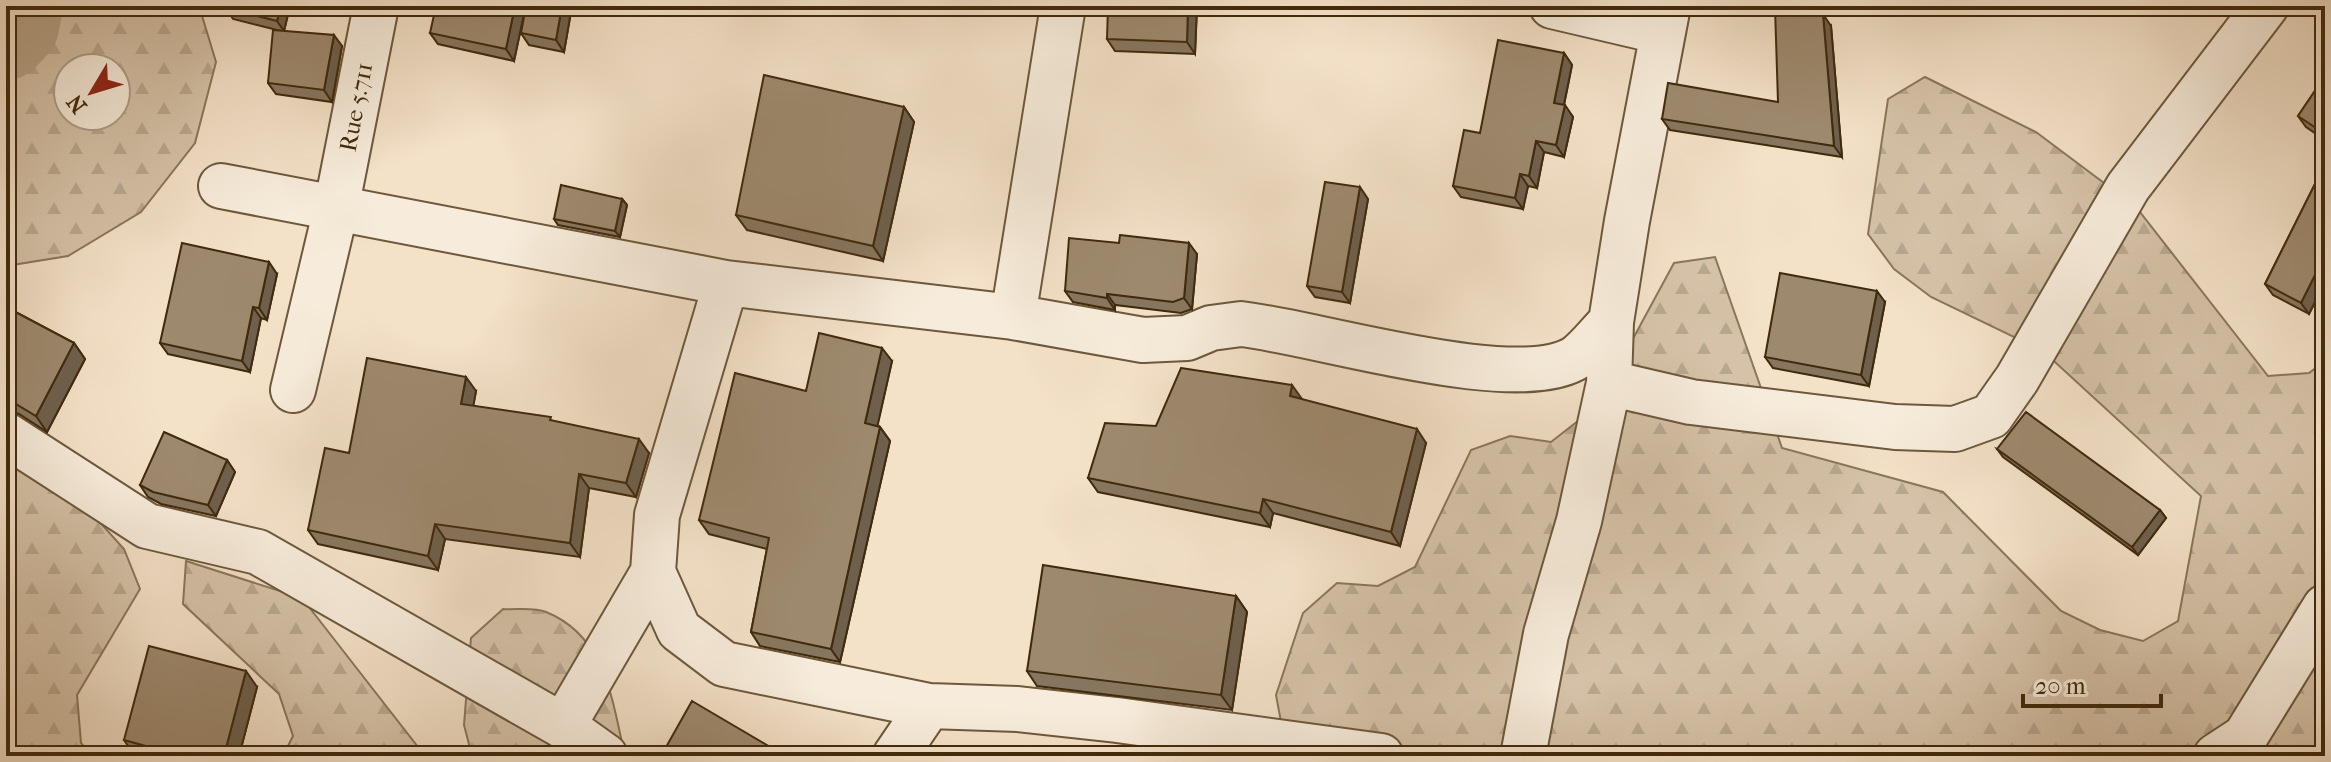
<svg xmlns="http://www.w3.org/2000/svg" width="2331" height="762" viewBox="0 0 2331 762" font-family="'IM FELL French Canon',serif">
  <defs>
    <pattern id="forest-firs" width="22" height="20" patternUnits="userSpaceOnUse" patternTransform="scale(2)"><rect width="22" height="20" fill="#d5c2a8"/><path d="M5 1l3.5 6h-7zM16 11l3.5 6h-7z" fill="#b8a78f"/></pattern>
  </defs>
  <rect width="100%" height="100%" fill="#f3e1c8"/>
  <filter id="stains"><feTurbulence type="fractalNoise" baseFrequency=".0025" numOctaves="4"/><feColorMatrix values="0 0 0 0 .2 0 0 0 0 .09 0 0 0 0 .02 0 0 0 .5 -.17"/></filter>
  <radialGradient id="worn" r=".72"><stop offset=".6" stop-color="#630" stop-opacity="0"/><stop offset="1" stop-color="#630" stop-opacity=".3"/></radialGradient>
  <path fill="url(#forest-firs)" stroke="#8a765a" stroke-width="2" fill-rule="evenodd" d="M 6,6 L 199,6 L 216,62 L 195,143 L 141,212 L 68,256 L 6,266 ZM 68,68 L 116,68 L 116,116 L 68,116 Z
    M 1925,77 L 2036,132 L 2136,207 L 2268,376 L 2309,373 L 2325,361 L 2325,756 L 1272,756 L 1284,738 L 1276,695 L 1303,613 L 1337,583 L 1378,586 L 1415,567 L 1471,450 L 1510,436 L 1551,442 L 1583,417 L 1609,383 L 1674,263 L 1715,257 L 1782,448 L 1943,492 L 2061,611 L 2100,630 L 2143,641 L 2178,621 L 2201,496 L 2043,351 L 1931,297 L 1894,269 L 1868,234 L 1888,99 Z
    M 6,465 L 67,486 L 124,549 L 140,589 L 77,695 L 81,743 L 92,756 L 6,756 Z
    M 186,561 L 302,598 L 425,756 L 283,756 L 293,736 L 279,694 L 183,604 Z
    M 503,609 C 516,610 534,607 546,612 C 606,636 612,700 625,756 L 472,756 L 464,725 L 471,638 Z"/>
  <g fill="none" stroke-linecap="round" stroke-linejoin="round">
    <path stroke="#b6a388" stroke-width="82" d="M 6,39 L 18,26 L 22,6"/>
    <defs>
      <path id="minor" d="M 1552,6 L 1663,32
        M 221,186 L 726,283 L 1013,317 L 1143,340 L 1187,338 L 1211,328 L 1241,324 C 1315,332 1518,396 1577,357 C 1589,348 1600,333 1611,322
        M 726,283 L 657,515 L 653,572 L 679,630 L 724,664 L 929,706 L 1018,709 L 1117,720 L 1381,756
        M 1013,317 L 1063,6
        M 1609,383 L 1691,402 L 1895,427 L 1955,429 L 1991,416 L 2017,379 L 2128,187 L 2266,6
        M 293,390 L 336,209 L 376,6
        M 6,435 L 147,526 L 258,552 L 563,726 L 605,756
        M 563,726 L 653,572
        M 895,756 L 929,706
        M 1523,756 L 1546,634 L 1579,521 L 1609,383 L 1611,322 L 1627,221 L 1668,6
        M 2216,756 L 2245,737 L 2325,607"/>
    </defs>
    <use href="#minor" stroke="#6d583b" stroke-width="48"/>
    <use href="#minor" stroke="#f7ecdb" stroke-width="44"/>
  </g>
  <path fill="#87765f" stroke="#402a0c" stroke-width="2" d="M 290,6 L 284,31 L 342,46 L 332,102 L 276,94 L 268,83 L 281,31 L 233,19 L 226,8 Z
    M 572,6 L 564,52 L 529,45 L 521,33 Z
    M 1197,6 L 1195,54 L 1115,51 L 1107,39 Z
    M 525,9 L 514,61 L 438,44 L 430,33 Z
    M 1831,26 L 1842,157 L 1670,130 L 1662,119 L 1778,102 Z
    M 1564,53 L 1572,65 L 1564,105 L 1573,117 L 1564,157 L 1544,152 L 1537,188 L 1528,186 L 1523,209 L 1461,197 L 1453,186 Z
    M 2325,76 L 2325,140 L 2306,127 L 2298,116 Z
    M 904,107 L 914,122 L 883,261 L 747,230 L 736,215 Z
    M 2325,164 L 2325,282 L 2309,314 L 2273,295 L 2265,284 Z
    M 622,199 L 627,205 L 620,237 L 558,225 L 554,219 Z
    M 1368,199 L 1350,303 L 1315,297 L 1307,286 Z
    M 1197,254 L 1192,309 L 1181,313 L 1115,305 L 1115,310 L 1073,302 L 1065,291 Z
    M 277,274 L 267,320 L 261,318 L 250,372 L 168,354 L 160,343 Z
    M 1885,302 L 1869,386 L 1773,368 L 1765,357 Z
    M 6,307 L 74,343 L 85,359 L 47,432 L 19,414 L 6,410 Z
    M 892,361 L 877,426 L 880,427 L 890,441 L 840,662 L 760,646 L 751,632 L 767,549 L 709,534 L 699,520 L 806,391 Z
    M 476,391 L 473,406 L 553,421 L 649,453 L 636,497 L 589,488 L 580,557 L 445,539 L 438,570 L 318,544 L 308,530 L 349,453 Z
    M 1301,399 L 1426,443 L 1400,546 L 1273,513 L 1270,527 L 1098,492 L 1088,478 L 1156,426 Z
    M 1997,449 L 2160,510 L 2166,518 L 2138,555 L 2003,457 Z
    M 227,460 L 235,472 L 216,516 L 161,504 L 148,497 L 140,485 Z
    M 1236,596 L 1247,612 L 1232,710 L 1037,686 L 1027,671 Z
    M 257,687 L 239,756 L 135,756 L 124,740 Z"/>
  <path fill="#6e604d" stroke="#402a0c" stroke-width="2" d="M 281,6 L 290,6 L 284,31 L 277,21 Z
    M 515,6 L 522,6 L 525,9 L 514,61 L 506,49 Z
    M 562,6 L 572,6 L 564,52 L 556,40 Z
    M 1188,6 L 1197,6 L 1195,54 L 1187,42 Z
    M 1823,14 L 1831,26 L 1842,157 L 1834,146 Z
    M 334,35 L 342,46 L 332,102 L 324,90 Z
    M 1564,53 L 1572,65 L 1562,114 L 1554,103 Z
    M 1565,105 L 1573,117 L 1564,157 L 1556,145 Z
    M 904,107 L 914,122 L 883,261 L 873,246 Z
    M 1536,141 L 1544,152 L 1537,188 L 1529,176 Z
    M 1520,174 L 1528,186 L 1523,209 L 1515,198 Z
    M 1360,187 L 1368,199 L 1350,303 L 1342,292 Z
    M 622,199 L 627,205 L 620,237 L 615,231 Z
    M 1189,243 L 1197,254 L 1192,309 L 1184,298 Z
    M 2325,255 L 2325,282 L 2309,314 L 2301,303 Z
    M 269,262 L 277,274 L 267,320 L 259,308 Z
    M 1877,291 L 1885,302 L 1869,386 L 1861,375 Z
    M 1107,294 L 1115,305 L 1115,310 L 1107,298 Z
    M 253,307 L 261,318 L 250,372 L 242,361 Z
    M 74,343 L 85,359 L 47,432 L 36,416 Z
    M 882,348 L 892,361 L 875,437 L 865,423 Z
    M 466,377 L 476,391 L 471,419 L 461,404 Z
    M 1292,385 L 1302,399 L 1290,396 Z
    M 880,427 L 890,441 L 840,662 L 831,649 Z
    M 1417,429 L 1426,443 L 1400,546 L 1391,532 Z
    M 639,439 L 649,453 L 636,497 L 626,483 Z
    M 227,460 L 235,472 L 216,516 L 208,505 Z
    M 579,474 L 589,488 L 580,557 L 570,543 Z
    M 1263,499 L 1273,513 L 1270,527 L 1260,513 Z
    M 2160,510 L 2166,518 L 2138,555 L 2132,547 Z
    M 435,524 L 445,539 L 438,570 L 428,556 Z
    M 1236,596 L 1247,612 L 1232,710 L 1221,695 Z
    M 246,671 L 257,687 L 239,756 L 224,756 Z"/>
  <path fill="#9d896e" stroke="#402a0c" stroke-width="2" d="M 227,6 L 281,6 L 277,21 L 226,8 Z
    M 436,6 L 515,6 L 506,49 L 430,33 Z
    M 526,6 L 562,6 L 556,40 L 521,33 Z
    M 1108,6 L 1188,6 L 1187,42 L 1107,39 Z
    M 1775,8 L 1823,14 L 1834,146 L 1662,119 L 1668,83 L 1778,102 Z
    M 273,30 L 334,35 L 324,90 L 268,83 Z
    M 1498,40 L 1564,53 L 1554,103 L 1565,105 L 1556,145 L 1536,141 L 1529,176 L 1520,174 L 1515,198 L 1453,186 L 1464,130 L 1480,133 Z
    M 764,75 L 904,107 L 873,246 L 736,215 Z
    M 2325,76 L 2325,134 L 2298,116 Z
    M 2325,164 L 2325,255 L 2301,303 L 2265,284 Z
    M 1325,182 L 1360,187 L 1342,292 L 1307,286 Z
    M 561,185 L 622,199 L 615,231 L 554,219 Z
    M 1120,235 L 1189,243 L 1184,298 L 1173,302 L 1107,294 L 1107,298 L 1065,291 L 1069,238 L 1119,243 Z
    M 182,243 L 269,262 L 259,308 L 253,307 L 242,361 L 160,343 Z
    M 1780,273 L 1877,291 L 1861,375 L 1765,357 Z
    M 6,307 L 74,343 L 36,416 L 6,398 Z
    M 819,333 L 882,348 L 865,423 L 880,427 L 831,649 L 751,632 L 769,538 L 699,520 L 735,373 L 806,391 Z
    M 367,358 L 466,377 L 461,404 L 551,417 L 550,420 L 639,439 L 626,483 L 579,474 L 570,543 L 435,524 L 428,556 L 308,530 L 325,448 L 349,453 Z
    M 1181,368 L 1292,385 L 1290,396 L 1417,429 L 1391,532 L 1263,499 L 1260,513 L 1088,478 L 1105,423 L 1156,426 Z
    M 2026,412 L 2160,510 L 2132,547 L 1997,449 Z
    M 164,432 L 227,460 L 208,505 L 153,492 L 140,485 Z
    M 1043,565 L 1236,596 L 1221,695 L 1027,671 Z
    M 149,646 L 246,671 L 224,756 L 182,756 L 124,740 Z
    M 692,701 L 777,751 L 774,756 L 661,756 Z"/>
  <g text-anchor="middle" dominant-baseline="central" stroke-width="6" stroke-linejoin="round" paint-order="stroke">
    <g font-size="24" fill="#402a0c" stroke="#f7ecdb">
      <text transform="translate(356 107) rotate(-79)">Rue 5.711</text>
    </g>
  </g>
  <rect width="2331" height="762" fill="none" stroke="#f3e1c8" stroke-width="32"/>
  <rect x="8" y="8" width="2315" height="746" fill="none" stroke="#402a0c" stroke-width="4"/>
  <rect x="16" y="16" width="2299" height="730" fill="none" stroke="#402a0c" stroke-width="2"/>
  <g transform="translate(92 92) rotate(232)"><circle r="38" fill="#f7ecdb" stroke="#ae9e88" stroke-width="2"/>
  <path d="M0-6L14 30L0 20L-14 30Z" fill="#8f2418"/>
  <text y="-12" font-size="22" font-weight="bold" text-anchor="middle" fill="#402a0c">N</text>
  </g>
  <path d="M2023 694v12h138v-12" fill="none" stroke="#402a0c" stroke-width="4"/>
  <text x="2035" y="694" font-size="24" fill="#402a0c" stroke="#f7ecdb" stroke-width="6" paint-order="stroke">20 m</text>
  <rect width="100%" height="100%" filter="url(#stains)"/>
  <rect width="100%" height="100%" fill="url(#worn)"/>
</svg>
